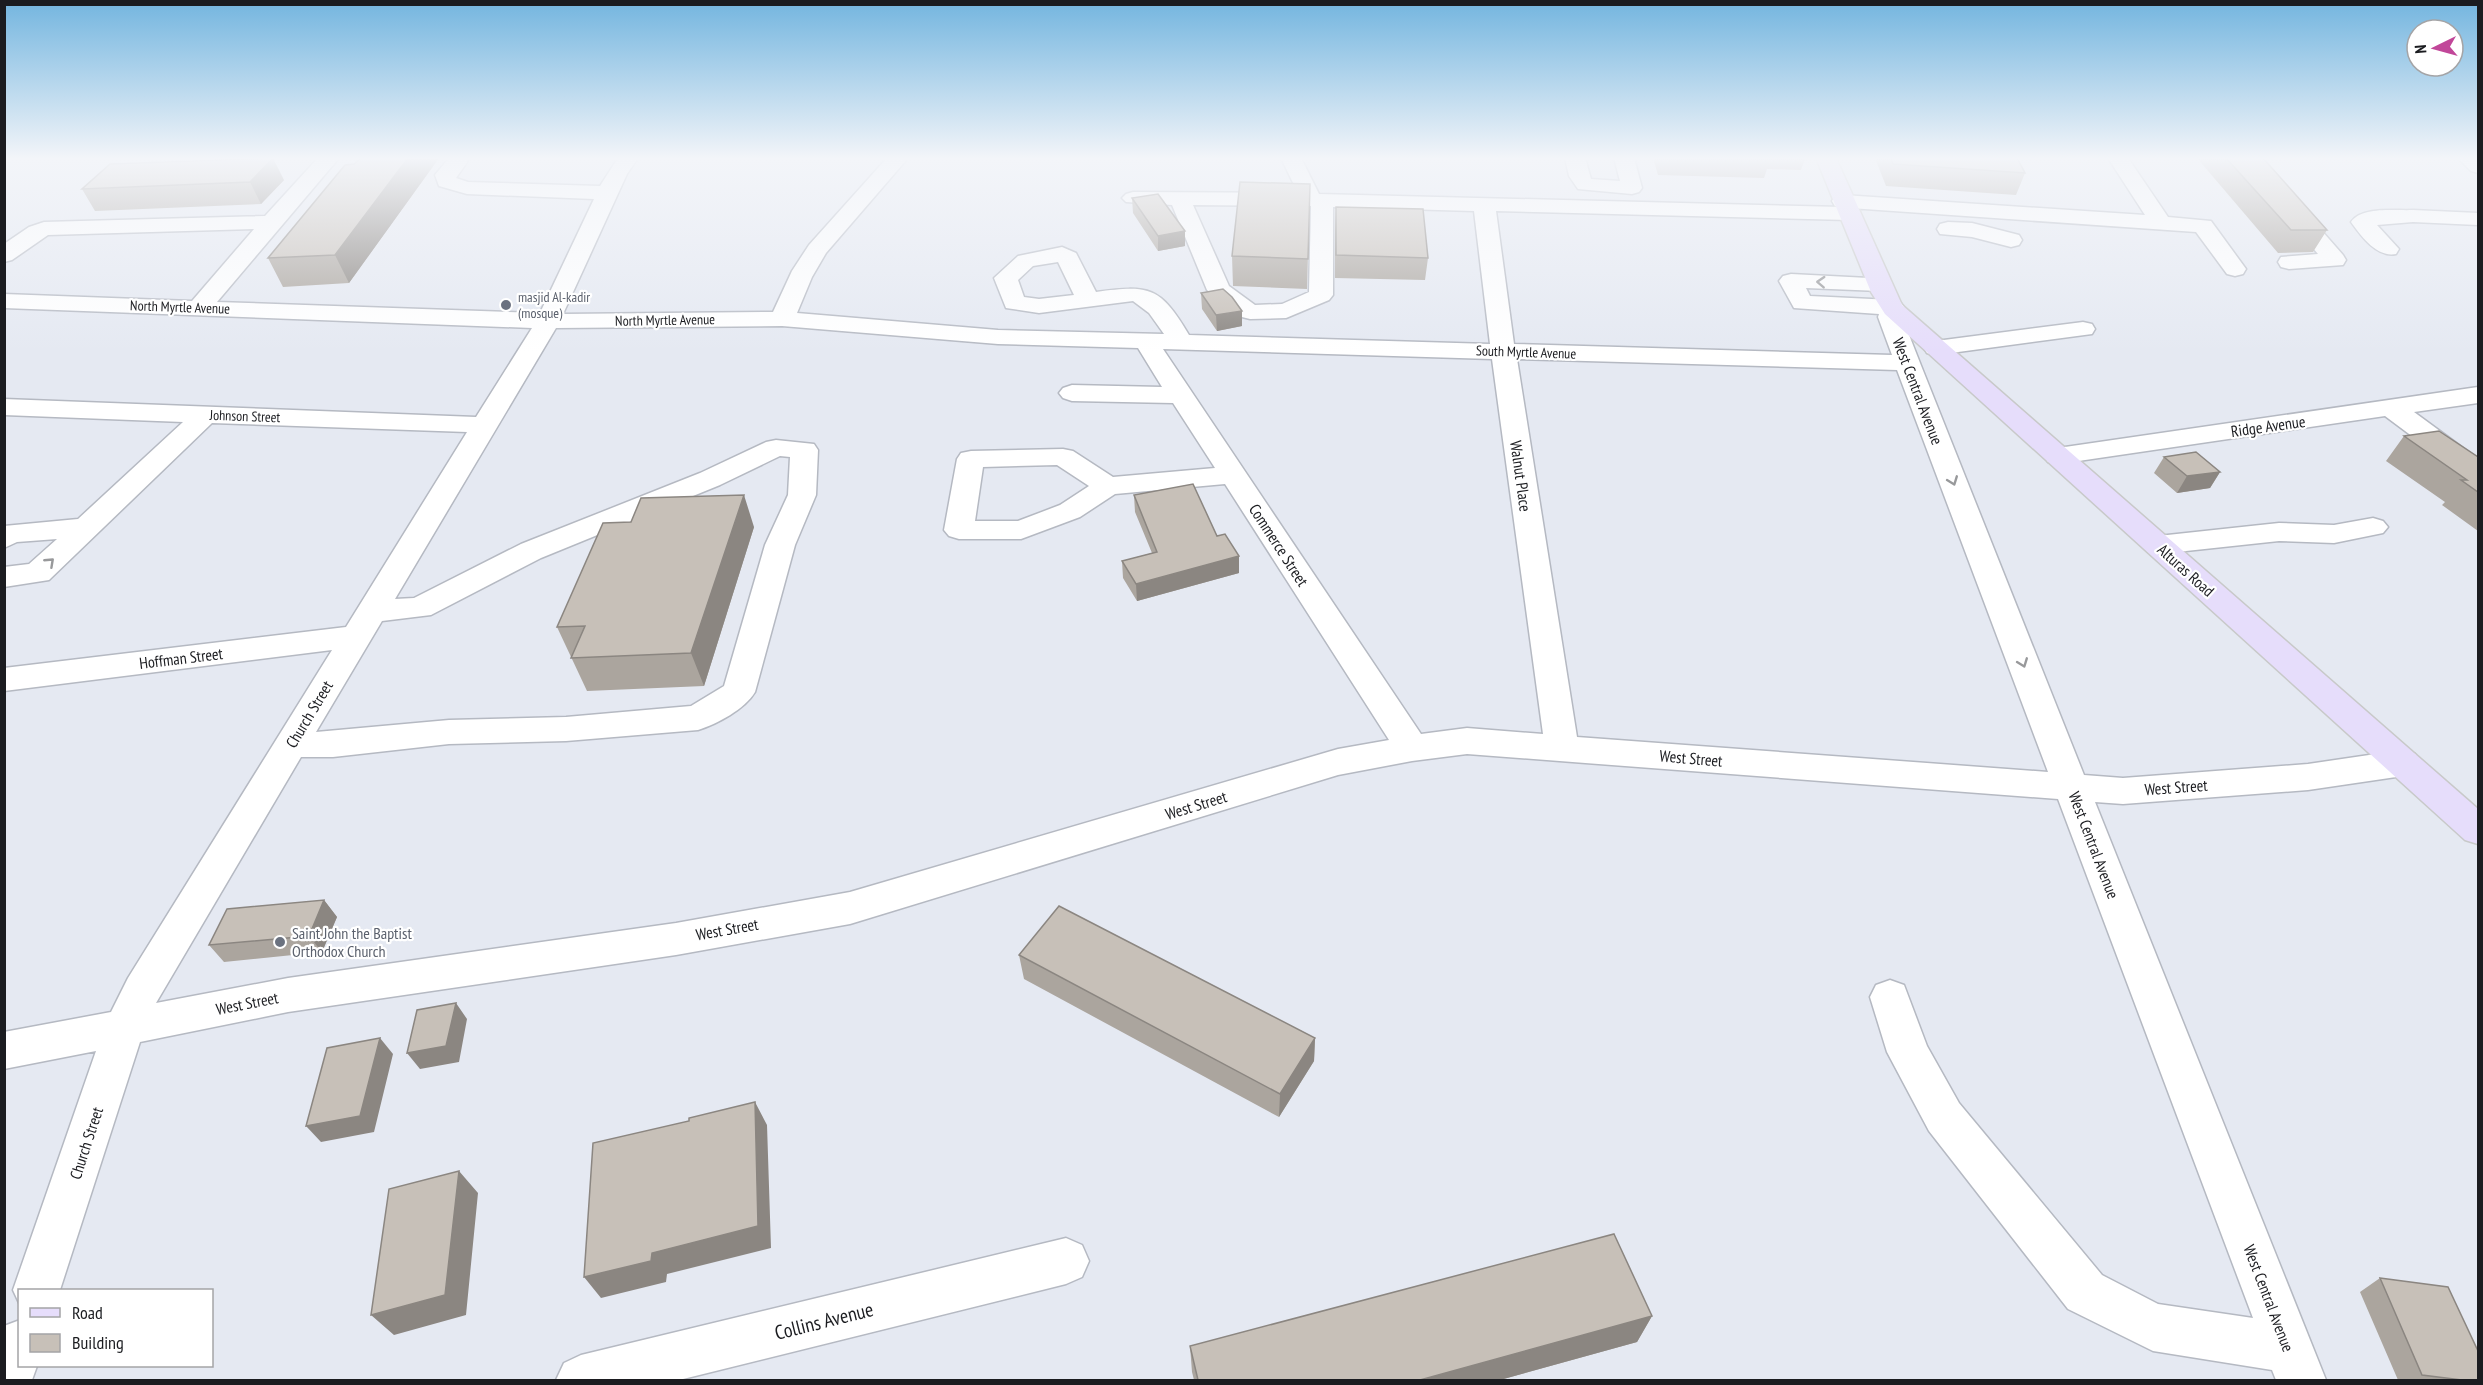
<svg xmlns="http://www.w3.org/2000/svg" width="2483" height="1385" viewBox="0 0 2483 1385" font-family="'PT Sans Narrow',sans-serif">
  <rect width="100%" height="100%" fill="#e5e9f2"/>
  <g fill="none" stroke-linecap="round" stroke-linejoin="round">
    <defs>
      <path id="minor" d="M 318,158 L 339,158 L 217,302 L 540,313 L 594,199 L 467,194 L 439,186 L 435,175 L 449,158 L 470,158 L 456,178 L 468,182 L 600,186 L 618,158 L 638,158 L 627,174 L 563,314 L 773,312 L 792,271 L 809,245 L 887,158 L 908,158 L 826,253 L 812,277 L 797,313 L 998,330 L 1164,334 L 1149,313 L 1133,301 L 1039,313 L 1006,308 L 994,278 L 1018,256 L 1062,247 L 1076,253 L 1096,292 C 1149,285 1160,286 1189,335 L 1490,344 L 1474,211 L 1333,207 L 1333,295 L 1329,300 L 1286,318 L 1250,319 L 1242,317 L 1207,290 L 1172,205 L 1126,202 L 1122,198 L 1126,194 L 1133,192 L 1298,193 L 1281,158 L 1301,158 L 1319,194 L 1843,207 L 1835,206 L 1832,201 L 1835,196 L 1843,195 L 2145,215 L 2108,158 L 2128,158 L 2168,217 L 2211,221 L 2246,269 L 2243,274 L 2235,276 L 2227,274 L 2196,232 L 1850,208 L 1857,209 L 1860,214 L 1857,219 L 1849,220 L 1496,211 L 1514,344 L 1892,355 L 1878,317 L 1879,314 L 1794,308 L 1779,281 L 1783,276 L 1791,274 L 1888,279 L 1892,284 L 1888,289 L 1880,291 L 1806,288 L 1810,296 L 1892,300 L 1900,302 L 1904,307 L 1902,317 L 1920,363 L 2084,775 L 2123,778 L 2308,764 L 2403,750 L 2415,754 L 2420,763 L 2415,772 L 2403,776 L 2308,790 L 2123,804 L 2095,802 L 2326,1380 L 2276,1380 L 2272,1370 L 2153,1351 L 2068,1309 L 1929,1131 L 1887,1052 L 1870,997 L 1876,985 L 1890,980 L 1904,985 L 1927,1046 L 1959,1103 L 2102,1275 L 2158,1304 L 2253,1318 L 2058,799 L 1467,754 L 1412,761 L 1338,775 L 850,924 L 676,955 L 288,1012 L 140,1042 L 60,1290 L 20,1290 L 20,1305 L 13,1290 L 96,1051 L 4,1069 L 4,1032 L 111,1012 L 128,978 L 332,650 L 4,691 L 4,668 L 346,627 L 467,432 L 212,423 L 49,580 L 4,587 L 4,567 L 29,564 L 57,539 L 17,542 L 4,548 L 4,526 L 78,519 L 183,422 L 4,415 L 4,399 L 476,417 L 532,328 L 4,308 L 4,294 L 192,301 L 254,229 L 48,235 L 12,260 L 4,262 L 4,244 L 29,227 L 44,222 L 265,216 ZM 1193,205 L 1311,206 L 1309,292 L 1282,304 L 1255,305 L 1229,286 ZM 1058,262 L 1074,295 L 1039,299 L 1024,297 L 1018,280 L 1033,266 ZM 782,326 L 998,344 L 1138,348 L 1162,387 L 1072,385 L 1063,388 L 1059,393 L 1063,398 L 1072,401 L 1173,403 L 1215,468 L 1113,477 L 1073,451 L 1063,449 L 971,451 L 961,453 L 957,459 L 944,530 L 949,536 L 959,539 L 1021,539 L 1080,517 L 1115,494 L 1225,484 L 1389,740 L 1338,749 L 850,892 L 676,923 L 288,978 L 156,1003 L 301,757 L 333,757 L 449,744 L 566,741 L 698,730 C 717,724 745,709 755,692 L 795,545 L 816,495 L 818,450 L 814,444 L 776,440 L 766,442 L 700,473 L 521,544 L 414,598 L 395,599 L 556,328 ZM 1163,349 L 1492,359 L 1543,734 L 1467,728 L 1421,734 ZM 1517,359 L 1897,370 L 2048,772 L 1577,737 ZM 780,456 L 790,457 L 788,495 L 765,545 L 724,686 L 691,706 L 566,717 L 449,720 L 316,732 L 382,621 L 431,615 L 541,558 L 720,485 ZM 1057,465 L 1089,486 L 1060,505 L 1018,521 L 975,521 L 983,467 Z
        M 1565,158 L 1585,158 L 1591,179 L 1620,181 L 1614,158 L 1634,158 L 1642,188 L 1639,192 L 1632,194 L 1578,189 L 1569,176 Z
        M 2237,158 L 2258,158 L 2343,255 L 2346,260 L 2343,265 L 2289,269 L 2281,267 L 2278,262 L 2281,257 L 2318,254 Z
        M 2458,158 L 2478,158 L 2478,173 L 2471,171 Z
        M 2413,210 L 2478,213 L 2478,225 L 2413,222 L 2377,225 L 2399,249 L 2396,254 C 2377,258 2361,236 2351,222 C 2362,206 2395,211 2413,210 Z
        M 1948,222 L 1972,223 L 2019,235 L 2022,240 L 2019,245 L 2011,247 L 1972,237 L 1940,234 L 1937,229 L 1940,224 Z
        M 2083,322 L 2092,324 L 2095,329 L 2092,334 L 1936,355 L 1927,353 L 1924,348 L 1927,343 L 1936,341 Z
        M 2478,387 L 2478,403 L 2414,412 L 2478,459 L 2478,480 L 2468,478 L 2385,416 L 2058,464 L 2048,462 L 2044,456 L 2048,450 L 2058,448 Z
        M 2373,518 L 2383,521 L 2388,527 L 2383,533 L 2334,543 L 2279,541 L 2158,554 L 2148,552 L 2143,545 L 2148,538 L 2158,536 L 2279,523 L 2334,525 Z
        M 1066,1238 L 1082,1245 L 1089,1261 L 1082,1277 L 1066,1284 L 679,1380 L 556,1380 L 564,1363 L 581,1355 Z
        M 20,1320 L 20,1366 L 37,1366 L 32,1380 L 4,1380 L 4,1326 Z"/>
      <path id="major" d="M 1816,158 L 1836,158 L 1902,305 L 2478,809 L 2478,844 L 2465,840 L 1885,314 L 1871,292 Z"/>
    </defs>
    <use href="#minor" stroke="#b5b9c2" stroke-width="3"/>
    <use href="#major" stroke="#c8c9c9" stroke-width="3"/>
    <use href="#minor" fill="#fff" fill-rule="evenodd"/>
    <use href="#major" fill="#e6ddfb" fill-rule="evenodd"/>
  </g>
  <path fill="#aba59e" d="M 361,158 L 439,158 L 349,283 L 283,287 L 268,258 L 354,164 Z
    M 1653,158 L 1805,158 L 1801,170 L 1767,169 L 1764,178 L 1658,175 Z
    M 1875,158 L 2017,158 L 2025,173 L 2016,195 L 1886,186 Z
    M 2197,158 L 2263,158 L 2327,230 L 2313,252 L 2278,253 Z
    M 284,180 L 261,204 L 95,211 L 82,189 Z
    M 1310,184 L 1307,289 L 1233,286 L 1232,256 Z
    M 1132,198 L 1185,231 L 1185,246 L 1158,251 L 1133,213 Z
    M 1336,207 L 1428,258 L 1425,280 L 1335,278 L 1335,230 Z
    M 1201,293 L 1242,326 L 1217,331 L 1202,309 Z
    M 2404,436 L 2478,457 L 2478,531 L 2442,505 L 2445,502 L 2386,461 Z
    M 2164,457 L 2220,472 L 2210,488 L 2177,493 L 2154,473 Z
    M 1134,495 L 1217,536 L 1239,573 L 1137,601 L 1123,578 L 1122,561 L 1152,553 L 1135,512 Z
    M 631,522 L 754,527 L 704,686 L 587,691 L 557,627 Z
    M 324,900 L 337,917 L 322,952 L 224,962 L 209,945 Z
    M 1019,955 L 1315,1038 L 1314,1061 L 1279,1117 L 1024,979 Z
    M 2380,1278 L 2478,1380 L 2398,1380 L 2360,1292 Z
    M 1652,1316 L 1637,1342 L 1500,1380 L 1194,1380 L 1192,1372 L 1190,1346 Z"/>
  <path fill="#8b8681" d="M 273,158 L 284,180 L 261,204 L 250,182 Z
    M 408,158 L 439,158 L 349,283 L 335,255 Z
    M 1185,231 L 1185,246 L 1158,251 L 1158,236 Z
    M 1242,311 L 1242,326 L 1217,331 L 1216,315 Z
    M 2220,472 L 2210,488 L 2177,493 L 2187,476 Z
    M 744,495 L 754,527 L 704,686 L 691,653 Z
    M 1239,556 L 1239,573 L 1137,601 L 1136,584 Z
    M 324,900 L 337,917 L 322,952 L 309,936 Z
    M 456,1003 L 467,1019 L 459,1062 L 420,1069 L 407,1053 Z
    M 380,1038 L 393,1054 L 374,1132 L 321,1142 L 306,1126 Z
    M 1315,1038 L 1314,1061 L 1279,1117 L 1280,1094 Z
    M 755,1102 L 767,1125 L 771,1248 L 667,1274 L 666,1282 L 601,1298 L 584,1277 Z
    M 459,1171 L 478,1193 L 466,1315 L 394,1335 L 371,1315 Z
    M 1652,1316 L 1637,1342 L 1500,1380 L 1420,1380 Z"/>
  <path fill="#c7c0b8" stroke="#8b8681" stroke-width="1.5" d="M 273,158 L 250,182 L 82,189 L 110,164 Z
    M 361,158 L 408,158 L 335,255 L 268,258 L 345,165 L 354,164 Z
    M 1891,158 L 2017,158 L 2025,173 L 1893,164 Z
    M 2226,158 L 2263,158 L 2327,230 L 2291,230 Z
    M 1240,182 L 1310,184 L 1308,259 L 1232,256 Z
    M 1158,194 L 1185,231 L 1158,236 L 1132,198 Z
    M 1336,207 L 1423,209 L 1428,258 L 1336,255 Z
    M 1223,289 L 1232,297 L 1242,311 L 1216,315 L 1201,293 Z
    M 2439,431 L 2478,457 L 2478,492 L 2461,480 L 2467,480 L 2404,436 Z
    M 2196,452 L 2220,472 L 2187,476 L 2164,457 Z
    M 1193,484 L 1217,536 L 1225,534 L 1239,556 L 1136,584 L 1122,561 L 1157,552 L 1134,495 Z
    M 744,495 L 691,653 L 571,658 L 585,626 L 557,627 L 603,523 L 631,522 L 641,498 Z
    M 324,900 L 309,936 L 209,945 L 227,909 Z
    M 1059,906 L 1315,1038 L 1280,1094 L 1019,955 Z
    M 456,1003 L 446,1046 L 407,1053 L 417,1010 Z
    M 380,1038 L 360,1116 L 306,1126 L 327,1048 Z
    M 755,1102 L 758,1226 L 652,1253 L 651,1261 L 584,1277 L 593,1143 L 689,1121 L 689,1118 Z
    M 459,1171 L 445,1295 L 371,1315 L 389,1189 Z
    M 1614,1234 L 1652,1316 L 1420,1380 L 1198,1380 L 1190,1346 Z
    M 2380,1278 L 2448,1287 L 2478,1351 L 2478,1380 L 2462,1380 L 2422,1375 Z"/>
  <defs><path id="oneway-chevron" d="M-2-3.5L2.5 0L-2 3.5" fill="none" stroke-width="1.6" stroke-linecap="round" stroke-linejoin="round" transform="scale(1.5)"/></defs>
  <g stroke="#98999b">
    <use href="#oneway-chevron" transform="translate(1821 282) rotate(-177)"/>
    <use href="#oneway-chevron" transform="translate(1953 481) rotate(69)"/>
    <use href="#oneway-chevron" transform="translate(50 562) rotate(-43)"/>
    <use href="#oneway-chevron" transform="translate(2023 663) rotate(69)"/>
  </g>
  <linearGradient id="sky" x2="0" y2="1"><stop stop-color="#73b5df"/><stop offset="0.45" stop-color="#f3f5f9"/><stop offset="1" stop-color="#f3f5f9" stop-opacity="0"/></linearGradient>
  <rect width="2483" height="352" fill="url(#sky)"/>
  <g fill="#6b7280" stroke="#fff" stroke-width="2">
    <circle cx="506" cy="305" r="6"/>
    <circle cx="280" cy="942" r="6"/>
  </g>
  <g text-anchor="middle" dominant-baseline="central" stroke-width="4.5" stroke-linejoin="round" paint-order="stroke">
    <g font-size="14" fill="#5b616d" stroke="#fff" text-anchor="start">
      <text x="518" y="297">masjid Al-kadir<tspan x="518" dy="16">(mosque)</tspan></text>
    </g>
    <g font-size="14" fill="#1b1c20" stroke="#fff">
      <text transform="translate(180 307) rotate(2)">North Myrtle Avenue</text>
      <text transform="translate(665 320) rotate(-1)">North Myrtle Avenue</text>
      <text transform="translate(1526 352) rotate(2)">South Myrtle Avenue</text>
      <text transform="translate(245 416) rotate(2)">Johnson Street</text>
    </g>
    <g font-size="16" fill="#1b1c20" stroke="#fff">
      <text transform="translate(1918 391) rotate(69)">West Central Avenue</text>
      <text transform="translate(2268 426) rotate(-8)">Ridge Avenue</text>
      <text transform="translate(1521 476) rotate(82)">Walnut Place</text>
      <text transform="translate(1279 545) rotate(57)">Commerce Street</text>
      <text transform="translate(2186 570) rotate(42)">Alturas Road</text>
      <text transform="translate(181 658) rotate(-7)">Hoffman Street</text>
      <text transform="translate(309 714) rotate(-59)">Church Street</text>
      <text transform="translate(1691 758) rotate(5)">West Street</text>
      <text transform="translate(2176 787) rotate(-4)">West Street</text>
      <text transform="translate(1196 805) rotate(-17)">West Street</text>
      <text transform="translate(2094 845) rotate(69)">West Central Avenue</text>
      <text transform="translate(727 929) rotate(-10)">West Street</text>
      <text transform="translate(247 1003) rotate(-11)">West Street</text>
      <text transform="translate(86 1143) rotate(-72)">Church Street</text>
      <text transform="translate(2269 1298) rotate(69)">West Central Avenue</text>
    </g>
    <g font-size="16" fill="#5b616d" stroke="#fff" text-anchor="start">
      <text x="292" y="933">Saint John the Baptist<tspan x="292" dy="18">Orthodox Church</tspan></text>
    </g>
    <g font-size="20" fill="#1b1c20" stroke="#fff">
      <text transform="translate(824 1321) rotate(-14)">Collins Avenue</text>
    </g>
  </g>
  <rect width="2483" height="1385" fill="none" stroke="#1b1c20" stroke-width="12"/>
  <rect x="18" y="1289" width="195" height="78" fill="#ffffff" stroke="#a4a4a6" stroke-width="1.5"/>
  <rect x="30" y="1308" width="30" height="9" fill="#e6ddfb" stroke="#a4a4a6" stroke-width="1.5"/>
  <text x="72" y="1319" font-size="18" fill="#1b1c20">Road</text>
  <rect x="30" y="1334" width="30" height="18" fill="#c7c0b8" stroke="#a4a4a6" stroke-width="1.5"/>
  <text x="72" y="1349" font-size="18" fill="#1b1c20">Building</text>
  <g transform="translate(2435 48) rotate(265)"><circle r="28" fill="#ffffff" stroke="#a4a4a6" stroke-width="1.5"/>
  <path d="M0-4.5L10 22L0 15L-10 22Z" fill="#c14799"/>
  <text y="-9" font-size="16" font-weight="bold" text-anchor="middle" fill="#1b1c20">N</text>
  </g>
</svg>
